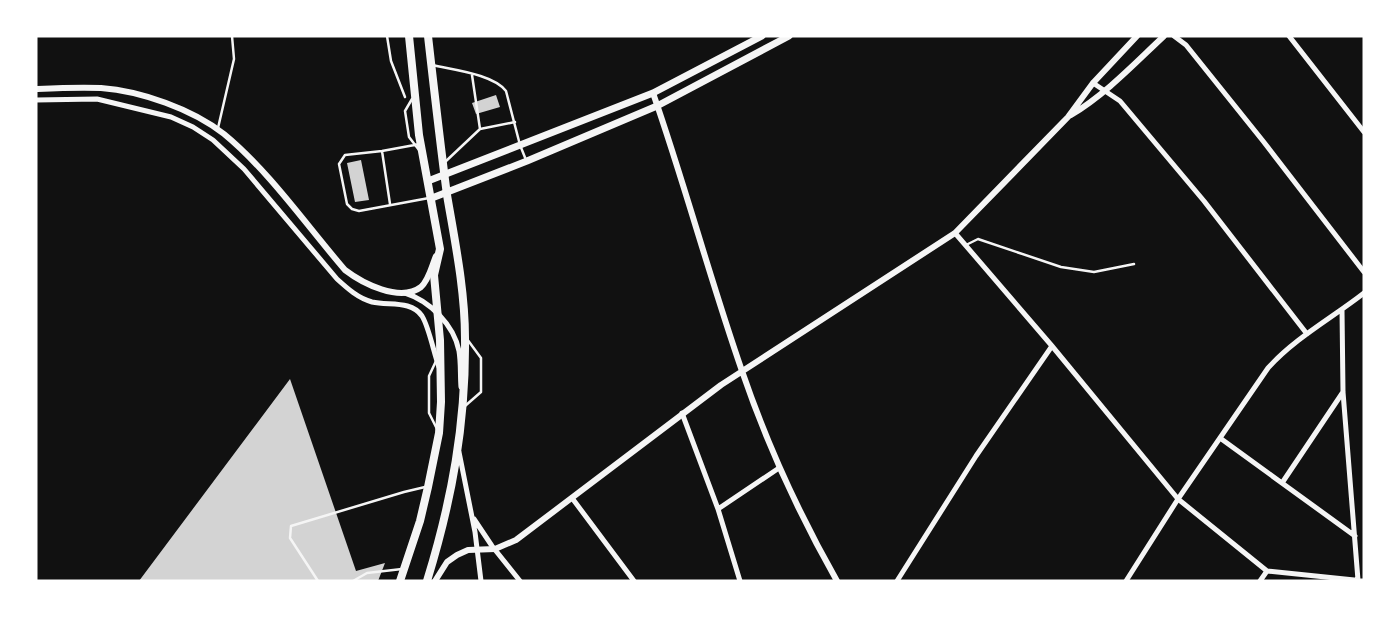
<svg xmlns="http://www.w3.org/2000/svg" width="1400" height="617" viewBox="0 0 1400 617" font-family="'Archivo Narrow',sans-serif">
  <rect width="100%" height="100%" fill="#111"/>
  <path fill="#d3d3d3" d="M 496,95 L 500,107 L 476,114 L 472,103 Z
    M 361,160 L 369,200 L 355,202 L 347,163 Z
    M 290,379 L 356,571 L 385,563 L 378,581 L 139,581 Z"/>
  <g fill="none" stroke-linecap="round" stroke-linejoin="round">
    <path stroke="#f5f5f5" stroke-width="2.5" d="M 387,36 L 391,61 L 405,97"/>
    <path stroke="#f5f5f5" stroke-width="2.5" d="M 432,65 C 453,70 493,74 506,91 L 520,145 L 526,160
      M 412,99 L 405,111 L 409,137 L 419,150
      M 218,128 L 234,59 L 232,36
      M 480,129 L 515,122
      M 420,144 L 382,151 L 345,155 L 339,164 L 347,204 L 352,209 L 359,211 L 429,198
      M 382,151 L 390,204
      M 445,162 L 480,129 L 472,75
      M 966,245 L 978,239 L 1061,267 L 1094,272 L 1134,264
      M 436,361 L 429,376 L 429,413 L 437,429
      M 465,406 L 481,392 L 481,358 L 467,339
      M 318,581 L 290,538 L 291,526 L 404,492 L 425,487
      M 353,581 L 367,573 L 402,569"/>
    <path stroke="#f5f5f5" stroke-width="5" d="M 1174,36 L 1186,45 L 1263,141 L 1364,272
      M 1289,36 L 1364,132
      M 1093,83 L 1120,101 L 1204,201 L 1307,334
      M 36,100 L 97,99 L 171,117 L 193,127 L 213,140 L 244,169 L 337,279 C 348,289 358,298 372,302 C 389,306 411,300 422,316 C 429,327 434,354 439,367
      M 955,233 L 1052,346 L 1178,499 L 1267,571 L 1364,581
      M 405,293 C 430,301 454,325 459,351 C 461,363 460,375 461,387
      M 1342,310 L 1343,392 L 1358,580
      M 682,413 L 718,509 L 740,581
      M 1220,438 L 1355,536
      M 459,452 L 475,532 L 481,581
      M 1282,483 L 1343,392
      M 572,498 L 634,581
      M 718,509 L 779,468
      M 474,519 L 492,546 L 520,581
      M 897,581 L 976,456 L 1052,346
      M 1126,581 L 1178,499 L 1268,368 C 1295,338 1332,318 1364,293
      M 1260,581 L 1267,571"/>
    <path stroke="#f5f5f5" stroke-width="6" d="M 36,89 C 58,88 79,87 101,88 C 141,91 192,109 224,134 C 269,171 307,226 345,270 C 362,283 400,303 421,287 C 429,280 432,265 436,256
      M 653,93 C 685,185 710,279 742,371 C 767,444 799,514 837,581
      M 1071,115 C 1106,94 1134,64 1164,36
      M 435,581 L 447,562 L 457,555 L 468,550 L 495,549 L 516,540 L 721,385 L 955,233 L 1068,117 L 1093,83 L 1137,36"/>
    <path stroke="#f5f5f5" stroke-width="7" d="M 428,181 L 653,93 L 762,36
      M 432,198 L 527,161 L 657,106 L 789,36"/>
    <path stroke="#f5f5f5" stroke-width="8" d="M 400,581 L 420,521 L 428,487 L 439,433 L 441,402 L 440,340 L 434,275 L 440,249 L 419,135 L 409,36
      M 427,581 C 452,500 466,423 465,338 C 465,290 455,242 447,195 C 440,142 434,89 428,36"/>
  </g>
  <rect width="1400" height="617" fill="none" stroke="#ffffff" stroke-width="75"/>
</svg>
